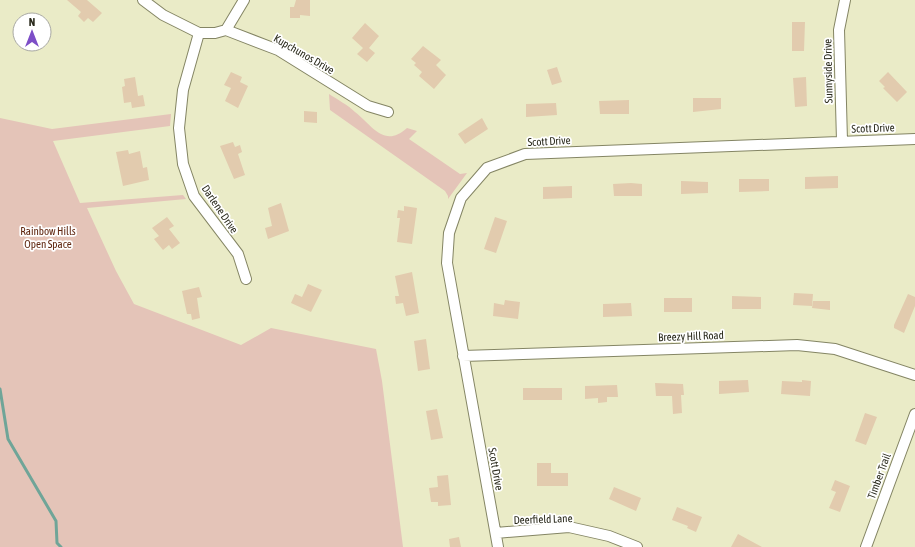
<svg xmlns="http://www.w3.org/2000/svg" width="915" height="547" viewBox="0 0 915 547" font-family="'Asap Condensed',sans-serif">
  <rect width="100%" height="100%" fill="#eaebc7"/>
  <path fill="#e4c4b8" d="M 329,94 C 338,100 348,105 355,112 C 372,125 384,149 407,128 L 417,131 L 409,139 L 460,174 L 467,173 L 448,199 L 448,196 L 445,191 L 330,110 Z
    M 171,114 L 170,126 L 53,141 L 80,203 L 183,195 L 186,199 L 87,208 L 116,271 L 134,304 L 241,345 L 271,328 L 376,349 L 382,381 L 403,547 L 0,547 L 0,118 L 52,129 Z"/>
  <g fill="none" stroke-linecap="round" stroke-linejoin="round">
    <path stroke="#6fa598" stroke-width="3" d="M 0,389 L 8,439 L 56,521 L 57,543 L 61,547"/>
  </g>
  <path fill="#e2cbae" d="M 67,0 L 87,0 L 102,13 L 93,22 L 88,18 L 84,22 L 78,16 L 81,12 Z
    M 296,0 L 310,0 L 310,16 L 300,15 L 300,18 L 290,18 L 290,7 L 294,7 Z
    M 792,22 L 805,22 L 804,51 L 792,51 Z
    M 365,23 L 379,36 L 369,48 L 375,53 L 367,62 L 357,54 L 363,48 L 352,38 Z
    M 423,46 L 441,60 L 436,65 L 446,75 L 434,89 L 419,76 L 422,72 L 414,65 L 416,63 L 411,59 Z
    M 557,67 L 562,82 L 552,85 L 547,70 Z
    M 231,72 L 242,77 L 240,82 L 248,86 L 238,108 L 225,101 L 231,88 L 224,85 Z
    M 888,72 L 907,92 L 897,102 L 883,88 L 885,87 L 879,81 Z
    M 135,77 L 138,96 L 143,95 L 145,106 L 132,108 L 131,102 L 124,103 L 122,87 L 125,86 L 124,79 Z
    M 806,77 L 807,106 L 795,107 L 793,78 Z
    M 693,98 L 721,98 L 721,109 L 693,112 Z
    M 629,100 L 629,114 L 600,114 L 599,101 Z
    M 556,103 L 557,115 L 526,117 L 526,104 Z
    M 304,111 L 317,112 L 317,123 L 304,122 Z
    M 482,118 L 488,129 L 465,144 L 458,134 Z
    M 233,142 L 235,147 L 240,145 L 242,152 L 238,154 L 245,175 L 234,179 L 220,146 Z
    M 128,150 L 129,154 L 140,151 L 143,168 L 147,167 L 149,180 L 123,186 L 116,152 Z
    M 838,176 L 838,188 L 805,189 L 805,177 Z
    M 739,179 L 769,179 L 769,191 L 739,192 Z
    M 681,181 L 708,182 L 708,193 L 681,194 Z
    M 631,183 L 642,184 L 642,196 L 614,196 L 613,184 Z
    M 572,186 L 572,198 L 543,199 L 543,187 Z
    M 281,203 L 289,231 L 268,239 L 265,228 L 272,226 L 268,208 Z
    M 404,206 L 417,208 L 412,244 L 397,242 L 400,218 L 397,218 L 398,210 L 404,211 Z
    M 167,217 L 174,226 L 169,229 L 180,243 L 172,249 L 169,245 L 163,250 L 154,239 L 159,236 L 152,228 Z
    M 495,217 L 507,221 L 496,253 L 484,249 Z
    M 412,272 L 419,313 L 406,316 L 403,303 L 396,304 L 395,296 L 399,296 L 395,276 Z
    M 308,284 L 322,290 L 311,312 L 291,303 L 295,294 L 302,297 Z
    M 199,287 L 202,297 L 197,298 L 200,318 L 192,320 L 191,314 L 187,314 L 182,291 Z
    M 794,293 L 813,294 L 812,306 L 793,305 Z
    M 908,294 L 915,297 L 915,306 L 904,333 L 894,328 L 894,325 Z
    M 732,296 L 761,297 L 761,309 L 732,309 Z
    M 664,298 L 692,298 L 692,312 L 664,312 Z
    M 505,300 L 520,302 L 518,319 L 493,316 L 494,303 L 504,305 Z
    M 813,301 L 830,301 L 830,310 L 812,308 Z
    M 631,303 L 632,316 L 603,317 L 603,304 Z
    M 426,339 L 430,369 L 418,371 L 414,341 Z
    M 748,380 L 749,392 L 719,394 L 719,381 Z
    M 802,380 L 811,381 L 810,396 L 781,394 L 782,381 L 802,382 Z
    M 655,383 L 683,384 L 684,395 L 681,395 L 682,413 L 673,414 L 672,396 L 656,396 Z
    M 617,385 L 618,397 L 607,397 L 607,402 L 598,403 L 598,398 L 585,399 L 585,386 Z
    M 523,388 L 562,388 L 562,400 L 523,400 Z
    M 437,409 L 443,438 L 431,440 L 426,411 Z
    M 865,413 L 877,417 L 866,445 L 855,441 Z
    M 537,463 L 551,463 L 551,473 L 568,473 L 568,486 L 537,486 Z
    M 448,475 L 451,505 L 438,506 L 438,502 L 431,502 L 429,488 L 438,487 L 437,476 Z
    M 835,480 L 850,486 L 840,512 L 829,508 L 836,492 L 831,490 Z
    M 614,487 L 641,498 L 636,511 L 609,499 Z
    M 677,507 L 702,517 L 696,532 L 687,528 L 688,526 L 672,520 Z
    M 738,534 L 762,547 L 731,547 Z
    M 459,537 L 461,547 L 450,547 L 449,539 Z"/>
  <g fill="none" stroke-linecap="round" stroke-linejoin="round">
    <defs>
      <path id="minor" d="M 143,0 L 163,15 L 199,33 L 215,33 L 226,30 L 278,50 L 368,106 L 388,112
        M 226,30 L 244,0
        M 199,33 L 183,90 L 179,128 L 183,164 L 194,196 L 238,254 L 246,279
        M 842,141 L 839,30 L 845,0
        M 463,356 L 797,345 L 835,349 L 915,375
        M 496,533 L 569,527 L 609,536 L 637,547
        M 498,547 L 447,263 L 449,233 L 461,198 L 487,168 L 525,154 L 915,139
        M 866,547 L 915,414"/>
    </defs>
    <use href="#minor" stroke="#848564" stroke-width="12"/>
    <use href="#minor" stroke="#fff" stroke-width="10"/>
  </g>
  <g text-anchor="middle" dominant-baseline="central" stroke-width="3.5" stroke-linejoin="round" paint-order="stroke">
    <g font-size="11" fill="#29291b" stroke="#fff">
      <text transform="translate(304 54) rotate(30)">Kupchunos Drive</text>
      <text transform="translate(828 71) rotate(-91)">Sunnyside Drive</text>
      <text transform="translate(873 128) rotate(-2)">Scott Drive</text>
      <text transform="translate(549 141) rotate(-3)">Scott Drive</text>
      <text transform="translate(220 209) rotate(56)">Darlene Drive</text>
      <text transform="translate(691 336) rotate(-2)">Breezy Hill Road</text>
      <text transform="translate(496 469) rotate(80)">Scott Drive</text>
      <text transform="translate(879 476) rotate(-70)">Timber Trail</text>
      <text transform="translate(543 519) rotate(-2)">Deerfield Lane</text>
    </g>
    <g font-size="11" fill="#5f260f" stroke="#fff">
      <text x="48" y="231">Rainbow Hills<tspan x="48" dy="13">Open Space</tspan></text>
    </g>
  </g>
  <g transform="translate(32 32)"><circle r="19" fill="#ffffff" stroke="#a9a9a4"/>
  <path d="M0-3L7 15L0 10L-7 15Z" fill="#7d4ec7"/>
  <text y="-6" font-size="11" font-weight="bold" text-anchor="middle" fill="#29291b">N</text>
  </g>
</svg>
